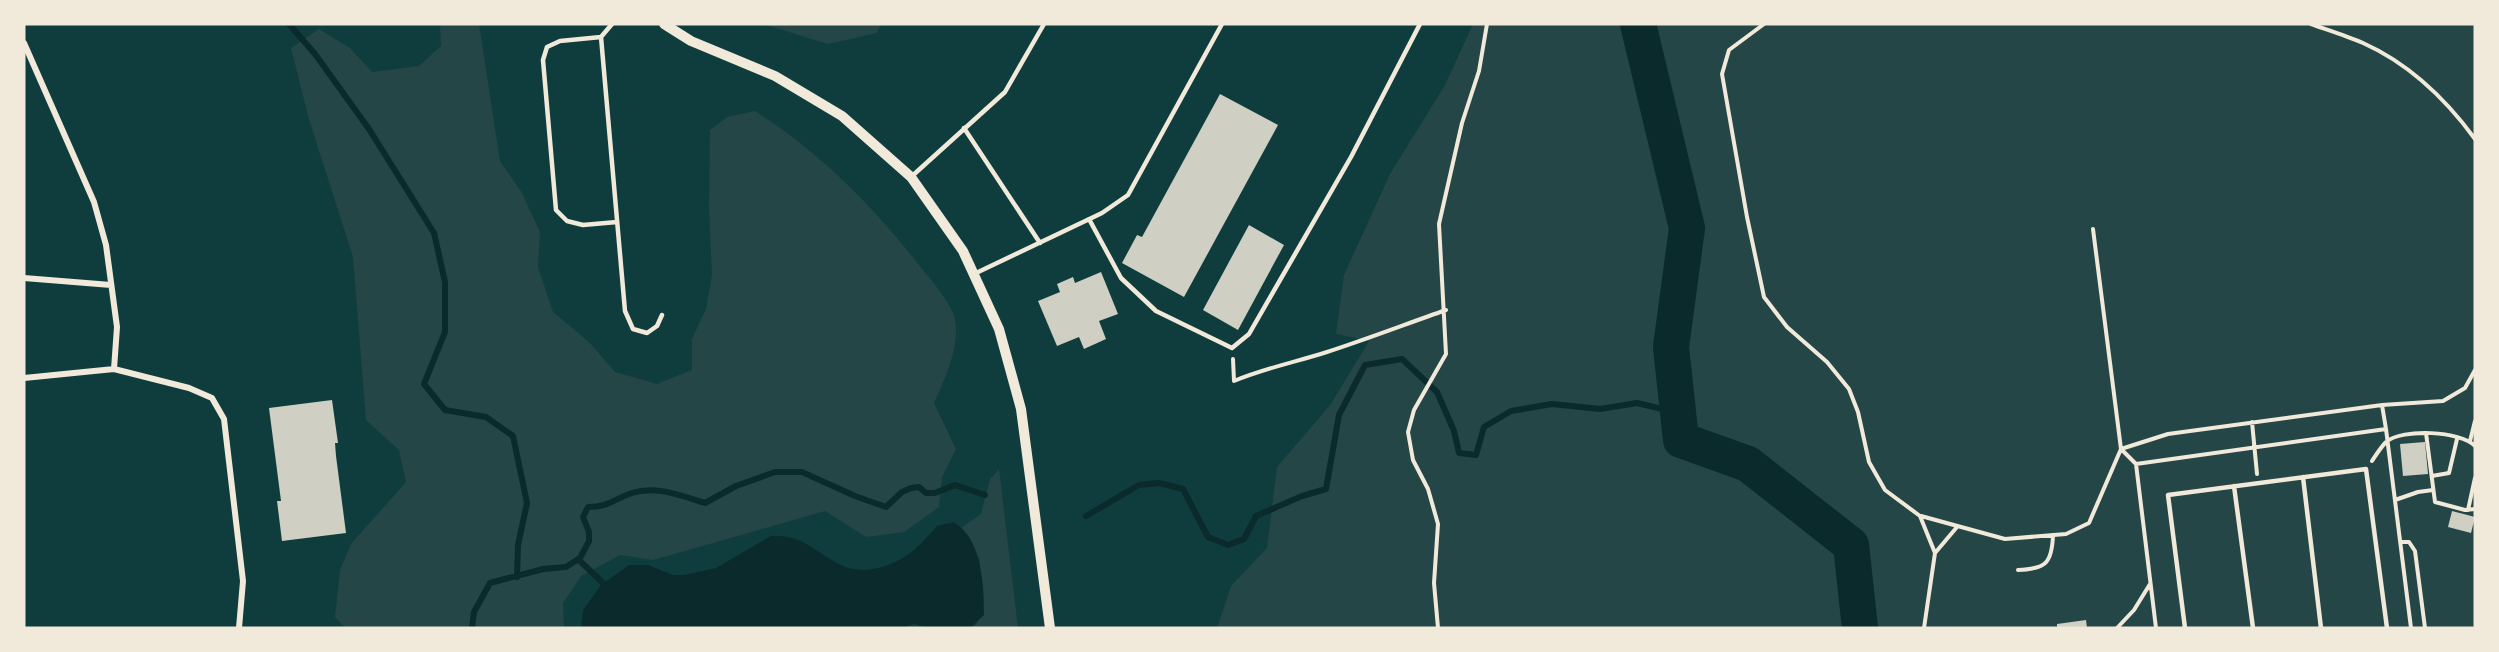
<svg xmlns="http://www.w3.org/2000/svg" width="2499" height="652" viewBox="0 0 2499 652" font-family="'Open Sans',sans-serif">
  <rect width="100%" height="100%" fill="#0f3d3e"/>
  <path fill="#244646" d="M 440,24 L 479,24 L 500,161 L 522,193 L 540,232 L 538,267 L 553,312 L 589,342 L 615,372 L 657,384 L 692,370 L 692,339 L 706,309 L 712,275 L 709,208 L 710,130 L 727,117 L 755,111 C 822,154 875,208 923,270 C 933,282 953,306 955,320 C 960,347 945,379 934,403 L 956,449 L 942,477 L 939,507 L 904,532 L 866,537 L 825,511 L 653,560 L 620,555 L 581,576 L 563,603 L 564,628 L 345,628 L 335,617 L 340,570 L 351,544 L 406,482 L 399,450 L 366,420 L 353,257 L 308,116 L 291,48 L 319,29 L 350,48 L 372,72 L 419,66 L 441,46 Z
    M 763,24 L 881,24 L 877,33 L 828,44 Z
    M 1473,24 L 2475,24 L 2475,628 L 1217,628 L 1231,586 L 1267,548 L 1277,467 L 1331,404 L 1369,341 L 1336,334 L 1344,275 L 1390,174 L 1445,85 Z
    M 999,469 L 1018,628 L 970,628 L 977,624 L 980,560 L 961,528 L 981,514 L 990,479 Z"/>
  <path fill="#0a2a2b" d="M 953,522 C 982,537 984,586 984,615 L 970,628 L 929,628 L 914,624 L 902,628 L 581,628 L 583,610 L 601,585 L 629,565 L 648,565 L 673,575 L 684,575 L 716,568 L 771,536 C 817,532 830,580 878,568 C 904,562 920,546 936,527 C 939,524 948,524 953,522 Z"/>
  <g fill="none" stroke-linecap="round" stroke-linejoin="round">
    <path stroke="#0a2a2b" stroke-width="6" d="M 289,24 L 315,54 L 369,129 L 434,233 L 445,282 L 445,332 L 424,384 L 445,410 L 486,417 L 513,436 L 527,503 L 518,545 L 517,577
      M 1086,516 L 1139,485 L 1159,483 L 1183,489 L 1208,537 L 1228,545 L 1244,539 L 1256,516 L 1302,496 L 1326,489 L 1339,415 L 1365,365 L 1402,359 L 1437,392 L 1454,431 L 1459,453 L 1476,455 L 1484,427 L 1511,411 L 1552,404 L 1600,409 L 1637,403 L 1662,409 L 1680,432
      M 578,559 L 603,583
      M 472,628 L 474,612 L 490,583 L 543,569 L 566,567 L 580,558 L 589,541 L 589,532 L 583,517 L 588,507 C 610,507 613,499 632,493 C 656,485 682,496 705,503 L 736,486 L 775,472 L 802,472 L 855,496 L 886,507 L 902,492 L 911,488 L 919,487 L 926,493 L 935,493 L 955,485 L 985,495"/>
    <path stroke="#0a2a2b" stroke-width="36" d="M 1638,24 L 1687,228 L 1671,347 L 1681,440 L 1748,464 L 1851,545 L 1860,628"/>
  </g>
  <path fill="#cfcfc3" d="M 1220,94 L 1278,125 L 1184,297 L 1122,263 L 1137,235 L 1142,237 Z
    M 1249,225 L 1284,245 L 1238,330 L 1203,310 Z
    M 1101,272 L 1118,314 L 1099,321 L 1106,339 L 1084,349 L 1079,337 L 1057,346 L 1038,301 L 1060,292 L 1057,284 L 1073,277 L 1075,283 Z
    M 332,400 L 338,443 L 335,443 L 336,456 L 346,533 L 282,541 L 277,501 L 281,501 L 269,408 Z
    M 2425,442 L 2428,474 L 2403,476 L 2400,444 Z
    M 2452,511 L 2475,517 L 2471,533 L 2448,527 Z
    M 2086,620 L 2087,628 L 2057,628 L 2057,624 Z"/>
  <g fill="none" stroke-linecap="round" stroke-linejoin="round">
    <path stroke="#f1e9da" stroke-width="4" d="M 1764,24 L 1729,50 L 1722,74 L 1747,217 L 1764,297 L 1787,327 L 1827,362 L 1849,389 L 1858,412 L 1869,462 L 1885,490 L 1920,516 L 1935,553 L 1924,628
      M 2311,24 C 2328,30 2347,36 2363,43 C 2410,64 2445,98 2475,139
      M 2093,229 L 2121,449 L 2136,464 L 2156,628
      M 1233,359 L 1234,381 C 1265,368 1296,362 1327,352 C 1367,339 1406,324 1446,310
      M 2382,405 L 2386,429
      M 2252,422 L 2257,474
      M 2426,433 L 2435,502 L 2465,510 L 2475,509
      M 2470,441 L 2475,421
      M 2372,461 C 2376,455 2381,447 2386,442 C 2402,428 2461,431 2475,446
      M 2136,464 L 2386,429 L 2411,628
      M 2432,476 L 2449,473 L 2457,439
      M 2395,500 L 2418,492 L 2433,490
      M 2468,510 L 2475,478
      M 1921,516 L 2005,539 L 2066,534 L 2089,523 L 2121,449 L 2168,434 L 2382,405 L 2443,401 L 2465,388 L 2475,370
      M 2401,542 L 2409,542 L 2415,551 L 2425,628
      M 1935,553 L 1957,527
      M 2018,570 C 2046,569 2052,563 2053,535
      M 1438,628 L 1434,583 L 1438,524 L 1428,489 L 1413,460 L 1408,432 L 1414,410 L 1446,354 L 1439,224 L 1462,123 L 1479,71 L 1487,24
      M 2117,628 L 2134,610 L 2150,584"/>
    <path stroke="#f1e9da" stroke-width="4.5" d="M 612,24 L 601,37 L 625,311 L 633,329 L 647,333 L 657,326 L 662,315
      M 601,37 L 560,41 L 547,47 L 543,60 L 556,210 L 567,221 L 583,225 L 617,222
      M 964,128 L 1040,243
      M 911,177 L 1005,92 L 1044,24
      M 1089,219 L 1121,278 L 1156,311 L 1232,348 L 1249,334 L 1351,157 L 1420,24
      M 974,274 L 1102,213 L 1128,195 L 1222,24
      M 2303,477 L 2321,628
      M 2234,486 L 2253,628
      M 2185,628 L 2168,495 L 2366,469 L 2387,628"/>
    <path stroke="#f1e9da" stroke-width="6" d="M 24,43 L 94,202 L 106,245 L 117,327 L 114,369
      M 24,278 L 111,285
      M 24,378 L 114,369 L 189,388 L 212,398 L 224,419 L 243,581 L 239,628"/>
    <path stroke="#f1e9da" stroke-width="10" d="M 664,24 L 691,41 L 775,76 L 842,116 L 911,177 L 963,251 L 999,329 L 1021,409 L 1050,628"/>
  </g>
  <rect width="2499" height="652" fill="none" stroke="#f1e9da" stroke-width="51"/>
</svg>
